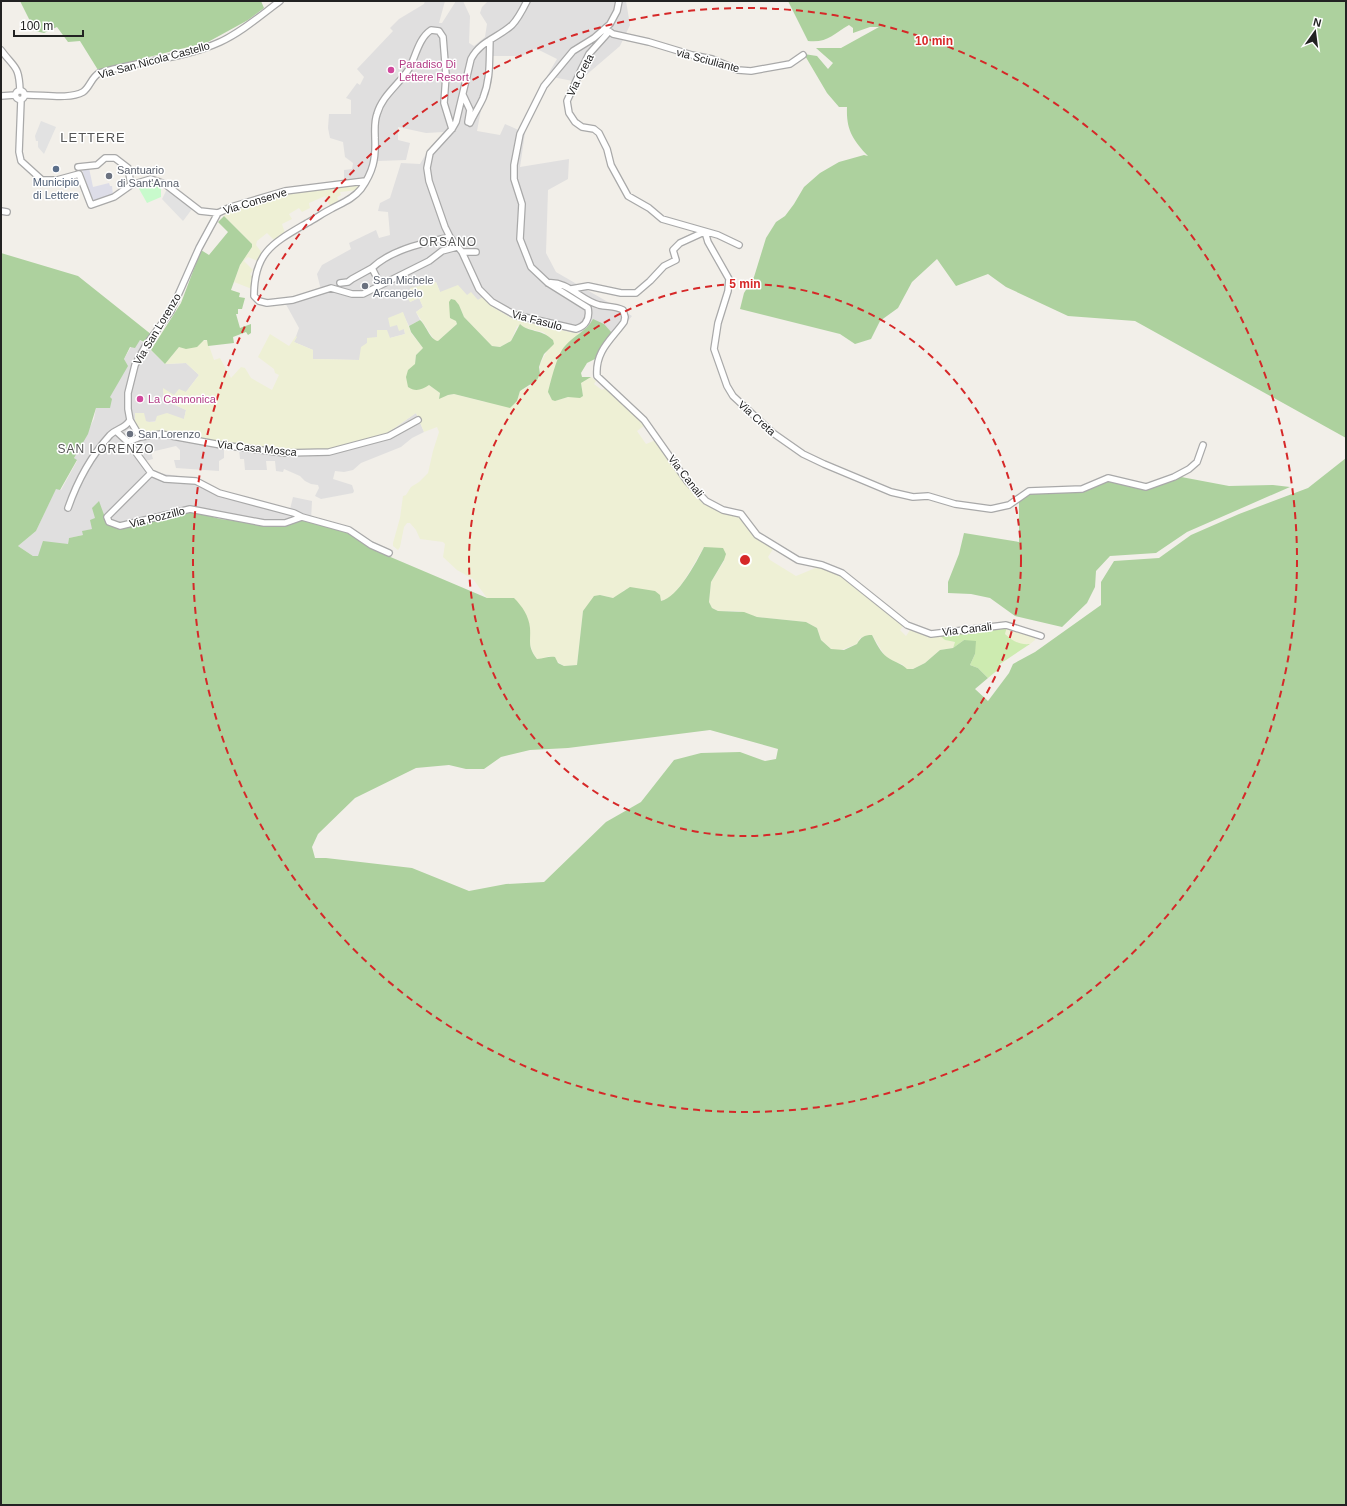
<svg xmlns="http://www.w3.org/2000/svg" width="1347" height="1506" viewBox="0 0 1347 1506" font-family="Helvetica,sans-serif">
  <rect width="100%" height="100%" fill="#f2efe9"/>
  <path fill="#e0dfdf" d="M 425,1 L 445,1 L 439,23 L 442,23 L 456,1 L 463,1 L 470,16 L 469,43 L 474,46 L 485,37 L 487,24 L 480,13 L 482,7 L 488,1 L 626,1 L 630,25 L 620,46 L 578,82 L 547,76 L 557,59 L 539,50 L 533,49 L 522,56 L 491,56 L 477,131 L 500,135 L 505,124 L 525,133 L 520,167 L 569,159 L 568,179 L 548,190 L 546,253 L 556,272 L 632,316 L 616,336 L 588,329 L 580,333 L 574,333 L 513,319 L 491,306 L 483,297 L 478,300 L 467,295 L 440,292 L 436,282 L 410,289 L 410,302 L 419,298 L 423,307 L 416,312 L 420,320 L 409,326 L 402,312 L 397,325 L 404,329 L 405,334 L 390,338 L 377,337 L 367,343 L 359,360 L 313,359 L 313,350 L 294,342 L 299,328 L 283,299 L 321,290 L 317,274 L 322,265 L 351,249 L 349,243 L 376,230 L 379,238 L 390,235 L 388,212 L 378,211 L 380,203 L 390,198 L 401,163 L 420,164 L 429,149 L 444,132 L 426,133 L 398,127 L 398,140 L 410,143 L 406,160 L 378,161 L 374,173 L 367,185 L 344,186 L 344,170 L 352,169 L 353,163 L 345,157 L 343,142 L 330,138 L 328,128 L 329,114 L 351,114 L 351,100 L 346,98 L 357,83 L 360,85 L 364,77 L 357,69 L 393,31 L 390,28 L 399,19 L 424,4 Z
    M 140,340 L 165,364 L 186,363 L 199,375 L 186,392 L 177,393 L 174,396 L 163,389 L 164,400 L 186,410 L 184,419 L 136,423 L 139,428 L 228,444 L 386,434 L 416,413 L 424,432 L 412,438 L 401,447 L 361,463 L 353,470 L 344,472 L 335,471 L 333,479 L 352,485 L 354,491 L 353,493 L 321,499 L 315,496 L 319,488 L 318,485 L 311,484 L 305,481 L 300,476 L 284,469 L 283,472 L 276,471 L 275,461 L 266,461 L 267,470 L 245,470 L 244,459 L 240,459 L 239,450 L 224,448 L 224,458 L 219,461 L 219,471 L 176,468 L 174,460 L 180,460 L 180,450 L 176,446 L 151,452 L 153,459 L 145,461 L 152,471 L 158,473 L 199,479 L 222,491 L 290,509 L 293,497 L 312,501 L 311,521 L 303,519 L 294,523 L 274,525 L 220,519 L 202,513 L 178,513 L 128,527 L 113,527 L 107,523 L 98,502 L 93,529 L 83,531 L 83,535 L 69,538 L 68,544 L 38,556 L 33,556 L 18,546 L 36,531 L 56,488 L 61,490 L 77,461 L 74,458 L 94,419 L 96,408 L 109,397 L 126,364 L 124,359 L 131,347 Z"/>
  <path fill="#eef0d5" d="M 362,185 L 358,190 L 340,192 L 341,195 L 337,197 L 339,202 L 330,206 L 325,196 L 309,203 L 310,208 L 302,212 L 299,208 L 289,214 L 292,219 L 282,224 L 285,233 L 274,240 L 267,233 L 257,241 L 256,245 L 262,253 L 258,261 L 248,257 L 244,261 L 253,270 L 250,274 L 253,277 L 252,289 L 234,282 L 240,265 L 252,247 L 252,244 L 224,216 L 228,211 L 285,194 Z
    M 436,282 L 440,292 L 458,285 L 467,295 L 471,292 L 478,300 L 483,297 L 491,306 L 513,319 L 574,333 L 580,333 L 573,340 L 550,383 L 549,395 L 555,401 L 568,397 L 583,396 L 581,383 L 591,377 L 596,381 L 594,384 L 602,390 L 605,388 L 636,415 L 645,425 L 637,431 L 646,444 L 656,440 L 697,495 L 741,517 L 752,533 L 773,549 L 768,557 L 770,560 L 796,576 L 818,567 L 835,572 L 903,626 L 900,630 L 906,636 L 910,630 L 939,635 L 945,640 L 955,642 L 953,648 L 940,650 L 925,663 L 913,669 L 906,669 L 902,664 L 896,663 L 885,656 L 872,635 L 860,638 L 857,644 L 838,651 L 831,649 L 821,640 L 817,628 L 806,622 L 757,617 L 738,611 L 718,611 L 712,608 L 709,602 L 711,582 L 724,561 L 704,547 L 684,581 L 672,596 L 667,600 L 660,601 L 624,590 L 620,595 L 613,598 L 600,595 L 583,611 L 577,665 L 564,666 L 549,656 L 544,659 L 537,659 L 533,653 L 529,641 L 530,628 L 505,598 L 487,598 L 473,579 L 457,570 L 443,557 L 445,544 L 443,542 L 420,539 L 416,530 L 410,523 L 407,523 L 404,527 L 400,547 L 398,550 L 393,546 L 393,543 L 400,518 L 403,496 L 406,495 L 411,487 L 419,482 L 428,473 L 433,451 L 439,432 L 437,427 L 424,432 L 416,413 L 386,434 L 341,448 L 326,450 L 288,451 L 228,444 L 162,432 L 143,434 L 135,423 L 135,413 L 144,413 L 146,421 L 149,422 L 155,422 L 157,416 L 167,413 L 184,419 L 186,410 L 164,400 L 163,388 L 174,395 L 179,389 L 186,392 L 199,375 L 186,363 L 165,364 L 179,347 L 207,340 L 214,360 L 220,358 L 231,378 L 241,367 L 245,368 L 251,378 L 272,390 L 279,375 L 275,373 L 274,369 L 258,357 L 270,334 L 289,346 L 296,336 L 297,337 L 294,342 L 313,350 L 313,359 L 359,360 L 361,347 L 367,343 L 367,338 L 377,337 L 377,330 L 387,330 L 390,338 L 405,334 L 404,329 L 399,331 L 397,325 L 390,327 L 388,318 L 403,312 L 411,333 L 423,348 L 416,355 L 415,364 L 429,385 L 440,393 L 439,398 L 448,395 L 454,394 L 485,402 L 517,401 L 520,391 L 532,385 L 540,374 L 540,364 L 553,340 L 543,332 L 517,326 L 511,341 L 500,347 L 492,346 L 464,317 L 459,305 L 456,321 L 457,324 L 438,341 L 435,341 L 416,312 L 423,307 L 419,298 L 410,302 L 406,295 L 411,292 L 410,288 Z
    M 1007,627 L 1035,636 L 1035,640 L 1030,644 L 1018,644 L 1005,634 Z"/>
  <path fill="#cdebb0" d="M 1007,627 L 1005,634 C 1013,641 1019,645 1030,644 L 1000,664 L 1000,668 L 988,678 L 978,668 L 970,665 L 975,654 L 964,640 L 953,648 L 955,642 L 945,640 L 939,635 Z"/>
  <path fill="#add19e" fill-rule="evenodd" d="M 20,1 L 261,1 L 264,8 L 248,20 L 208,42 L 98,70 L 80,41 L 68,42 L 57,27 L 44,33 L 35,31 Z
    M 788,1 L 1346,1 L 1346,438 L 1135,321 L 1068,316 L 1006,287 L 988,274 L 956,286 L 937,259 L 912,282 L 898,308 L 880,321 L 871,339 L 855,344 L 840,334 L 740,309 L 744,293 L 754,277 L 766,238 L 776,222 L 785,216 L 794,204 L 804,187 L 820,173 L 839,162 L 864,155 L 868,156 C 853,140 846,130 847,107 L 839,107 L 827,93 L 804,54 L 817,56 L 828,69 L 833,63 L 816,48 L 841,48 L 879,27 L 870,27 L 853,33 L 853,28 L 849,25 C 833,34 828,43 808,41 Z
    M 224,216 L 252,244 L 252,247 L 240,265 L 231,290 L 240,293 L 239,297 L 245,298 L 242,309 L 238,309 L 238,314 L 236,314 L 240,328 L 251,324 L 251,333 L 248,335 L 246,332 L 233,337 L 234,343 L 208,346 L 207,340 L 204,340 L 197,347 L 186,349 L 179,347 L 165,364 L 151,350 L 181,303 L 201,250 L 209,255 L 228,232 L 218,222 Z
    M 1,253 L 78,276 L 152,335 L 144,342 L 140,340 L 135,348 L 130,347 L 124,359 L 128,366 L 110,397 L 112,399 L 110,408 L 96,408 L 88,434 L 74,458 L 77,460 L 60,490 L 56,489 L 36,531 L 18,546 L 33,556 L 38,556 L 43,541 L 68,544 L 69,538 L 83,535 L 82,531 L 92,529 L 90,520 L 95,518 L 92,508 L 99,501 L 107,523 L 113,527 L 128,527 L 178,513 L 192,511 L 220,519 L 274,525 L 294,523 L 303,519 L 350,533 L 374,550 L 487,598 L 514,598 C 522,606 529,616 530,628 C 531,642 527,646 537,659 C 544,659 548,656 555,657 L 558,663 L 564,666 L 577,665 L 583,611 L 594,596 L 600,595 L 613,598 L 630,587 L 655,591 L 660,595 L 661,601 C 678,597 696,563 704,547 L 723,548 L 726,554 L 724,560 L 711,582 L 709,602 L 712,608 L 718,611 L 744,612 L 757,617 L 806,622 L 817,628 L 821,640 L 831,649 L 844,650 L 857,644 C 861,637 864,635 872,635 C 876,643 881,653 887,657 C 894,662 901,663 907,669 L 913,669 L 925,663 L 940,650 L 953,648 L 964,640 L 976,641 L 975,654 L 970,665 L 978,668 L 988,678 L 975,689 L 988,701 L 1009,673 L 1013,664 L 1035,652 L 1101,605 L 1101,582 L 1114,561 L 1159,558 L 1191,535 L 1239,514 L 1308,488 L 1346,458 L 1346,1505 L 1,1505 ZM 710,730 L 778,749 L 776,759 L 765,761 L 740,752 L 701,753 L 674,760 L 641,802 L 606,822 L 544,882 L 506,884 L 469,891 L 412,868 L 326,858 L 315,858 L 312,847 L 318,834 L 355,798 L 416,768 L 449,765 L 466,769 L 484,769 L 501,757 L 530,750 L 568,748 Z
    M 451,299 L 455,300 L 459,305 L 464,317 L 492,346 L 500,347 L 511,341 L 520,324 C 529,333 540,328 553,340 L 554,344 L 544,354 L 541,361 L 539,367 L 540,374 L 537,380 L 520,391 L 517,401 L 510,408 L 454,394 L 448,395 L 439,399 L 440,393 L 429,385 C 422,390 415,392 408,387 L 406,377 L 408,370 L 415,364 L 416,355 L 423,348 L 411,332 L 409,326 L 420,320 C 426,325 430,340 438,341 L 457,324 L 456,321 L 450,318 L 449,302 Z
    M 593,319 L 604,324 L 612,333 L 595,359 L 587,363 L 581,373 L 582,377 L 591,377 L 581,383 L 583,396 L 580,398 L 568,397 L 555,401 L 552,400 L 548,392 C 551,381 557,354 565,346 C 574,335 586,332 593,319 Z
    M 1176,476 L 1229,486 L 1273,485 L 1290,487 L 1187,532 L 1156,553 L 1110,556 L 1096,571 L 1095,587 L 1087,603 L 1062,627 L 1015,616 L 990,598 L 971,594 L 948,593 L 948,582 L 959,554 L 964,533 L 1019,542 L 1019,497 L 1029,491 L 1072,489 L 1108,478 L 1146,487 Z"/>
  <path fill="#c8facc" d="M 150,183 L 158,184 L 161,188 L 161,197 L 147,203 L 138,187 Z"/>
  <path fill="#e2e2e2" d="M 41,121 L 56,127 L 44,154 L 38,147 L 38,141 L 36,141 L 35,136 Z
    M 167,189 L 192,209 L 183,221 L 162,199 Z"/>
  <path fill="#dddde8" d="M 89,168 L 93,187 L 109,183 L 110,186 L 112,186 L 113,195 L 93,202 L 82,170 Z"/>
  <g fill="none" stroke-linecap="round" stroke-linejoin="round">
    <defs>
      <path id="minor" d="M 527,1 C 523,9 518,19 512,25 C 498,38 480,41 471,59 L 456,122 L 452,129 L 430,153 L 427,168 L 429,181 L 445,227 L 450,237 L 462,252 L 479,289 L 492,302 L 515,315 L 576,329 C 586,326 590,318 588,308 L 548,283 L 531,267 L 520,239 L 522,204 L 514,179 L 514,165 L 520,134 L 544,86 L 573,51 L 594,38 L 610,24 L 617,11 L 619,1
        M 605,29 L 607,34 L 589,54 L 582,68 L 567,101 L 569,113 L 575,122 L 582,127 L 594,129 L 599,133 L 607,149 L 611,165 L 628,196 L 649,208 L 662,219 L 718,235 L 739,245
        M 606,29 L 613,34 L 649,42 L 692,55 L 712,59 L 738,70 L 751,71 L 790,64 L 803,55
        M 1,50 C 15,69 19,65 20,91
        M15.5 95a4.5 4.5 0 1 1 9 0a4.5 4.5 0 1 1-9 0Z
        M 24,95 C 40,94 69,100 83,92 C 90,87 91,78 99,73 C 137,61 183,59 220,42 C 242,32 261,15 280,1
        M 463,95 L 470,110 L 468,122
        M 1,96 L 15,95
        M 21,100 L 19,152 L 21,161 L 42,180 L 57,180 L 79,174 L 91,205 L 114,197 L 131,185 L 151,179 L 165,184 L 200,211 L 218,213 L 231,207 L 285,191 L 365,181
        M 470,123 C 474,114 479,107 483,98 C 491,78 489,60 490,40
        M 452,129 L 444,103 L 446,75 L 443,37 L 439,31 L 431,30 C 419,38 416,55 410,67 C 401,83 382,95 377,114 C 374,122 375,130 375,138 C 376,159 373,172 361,189 C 353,199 342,203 331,209 C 323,213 315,219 307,223 C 273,243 254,252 254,296 L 259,301 L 267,303 L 293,300 L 331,288 L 352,294 L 363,294 L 429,261 L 442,251 L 457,247
        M 78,167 L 97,165 L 105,158 L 115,158 L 128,168 L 131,185
        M 1,211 L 7,212
        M 705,232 L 708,242 L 729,279 L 728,291 L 718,323 L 714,349 L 727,386 L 733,396 L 773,433 L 803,454 L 824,464 L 891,492 L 913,497 L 928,496 L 955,504 L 991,509 L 1009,505 L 1029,491 L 1082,489 L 1108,478 L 1146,487 L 1174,477 L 1189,469 L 1197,462 L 1203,445
        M 462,252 L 476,252
        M 340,283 L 348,282 L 352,279 L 372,268
        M 548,283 C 568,281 580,300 599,305 C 608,307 615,306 623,310 L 625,317 L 624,322 C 611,340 595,351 597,376 L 644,420 L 687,481 L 706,501 L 723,510 L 741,514 L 757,535 L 798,560 L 822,565 L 842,573 L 907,625 L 931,634 L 1006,625 L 1041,636
        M 380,284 L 372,268 C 392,249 424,243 450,237
        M 571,289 L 588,286 L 621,293 L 636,293 L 650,281 L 664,266 L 676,260 L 673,250 L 680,243 L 704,232
        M 116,431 L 129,443 L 151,473 L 107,517 L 109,522 L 120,526 L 190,509 L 264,523 L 285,523 L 302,517 L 349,530 L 371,545 L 389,553
        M 140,437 L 130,420 L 128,409 L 128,393 L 135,365 L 146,345 L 171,311 L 199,248 L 218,213
        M 128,442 L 140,437 L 161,434 L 221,445 L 285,453 L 329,452 L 389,436 L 418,420
        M 151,473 L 165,479 L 196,481 L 219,493 L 294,513 L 302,517
        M 68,508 C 77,482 92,455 110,435 C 117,428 125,429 130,420"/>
    </defs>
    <use href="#minor" stroke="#a9a9a9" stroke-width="8"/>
    <use href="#minor" stroke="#fff" stroke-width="5.5"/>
  </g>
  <g fill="none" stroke="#d62828" stroke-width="2" stroke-dasharray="7 5">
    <circle cx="745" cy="560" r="276"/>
    <circle cx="745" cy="560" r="552"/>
  </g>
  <g fill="#d1479c" stroke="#fff" stroke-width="1.5">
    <circle cx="391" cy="70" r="4"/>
    <circle cx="140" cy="399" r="4"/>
  </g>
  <circle fill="#5c6f8a" stroke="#fff" stroke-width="1.5" cx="56" cy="169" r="4"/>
  <g fill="#6b7280" stroke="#fff" stroke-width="1.5">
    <circle cx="109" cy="176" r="4"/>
    <circle cx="365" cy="286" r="4"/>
    <circle cx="130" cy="434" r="4"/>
  </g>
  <g text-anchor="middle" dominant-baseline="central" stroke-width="3" stroke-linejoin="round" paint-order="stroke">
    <g font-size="11" fill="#222" stroke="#fff">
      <text transform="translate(154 60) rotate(-15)">Via San Nicola Castello</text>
      <text transform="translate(708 60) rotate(15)">via Sciuliante</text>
      <text transform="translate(580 75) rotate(-63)">Via Creta</text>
      <text transform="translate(255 201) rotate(-17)">Via Conserve</text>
      <text transform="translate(537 320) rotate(15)">Via Fasulo</text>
      <text transform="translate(157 329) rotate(-59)">Via San Lorenzo</text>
      <text transform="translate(757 418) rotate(42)">Via Creta</text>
      <text transform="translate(257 448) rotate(6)">Via Casa Mosca</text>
      <text transform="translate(686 476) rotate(52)">Via Canali</text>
      <text transform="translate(157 517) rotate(-14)">Via Pozzillo</text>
      <text transform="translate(967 629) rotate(-7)">Via Canali</text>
    </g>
    <g font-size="11" fill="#b23c85" stroke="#fff" text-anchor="start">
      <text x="399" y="64">Paradiso Di<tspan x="399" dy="13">Lettere Resort</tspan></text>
      <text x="148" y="399">La Cannonica</text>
    </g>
    <g font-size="11" fill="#5b616d" stroke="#fff" text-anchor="start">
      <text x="117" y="170">Santuario<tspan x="117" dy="13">di Sant'Anna</tspan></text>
      <text x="373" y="280">San Michele<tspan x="373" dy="13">Arcangelo</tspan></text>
      <text x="138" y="434">San Lorenzo</text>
    </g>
    <g font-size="11" fill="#4e5e75" stroke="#fff">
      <text x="56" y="182">Municipio<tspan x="56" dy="13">di Lettere</tspan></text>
    </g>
    <g font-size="12" letter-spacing="1" fill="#555" stroke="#fff">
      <text x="448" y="242">ORSANO</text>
      <text x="106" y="449">SAN LORENZO</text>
    </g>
    <g font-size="13" letter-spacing="1" fill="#555" stroke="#fff">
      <text x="93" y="137">LETTERE</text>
    </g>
  </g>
  <circle cx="745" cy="560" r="6" fill="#d62828" stroke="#fff" stroke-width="2"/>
  <g font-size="12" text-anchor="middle" font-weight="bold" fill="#d62828" stroke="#fff" stroke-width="3" stroke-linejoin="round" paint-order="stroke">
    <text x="934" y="45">10 min</text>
    <text x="745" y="288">5 min</text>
  </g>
  <rect width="1347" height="1506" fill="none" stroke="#222222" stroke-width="4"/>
  <g transform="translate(1315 32) rotate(14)" stroke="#ffffff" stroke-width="3" paint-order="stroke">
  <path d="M0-3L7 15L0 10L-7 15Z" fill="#222222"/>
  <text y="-6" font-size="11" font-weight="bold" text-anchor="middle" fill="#222222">N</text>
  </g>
  <path d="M14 30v6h69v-6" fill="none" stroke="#222222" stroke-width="2"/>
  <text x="20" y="30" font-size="12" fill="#222222" stroke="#ffffff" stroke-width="3" paint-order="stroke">100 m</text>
</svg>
